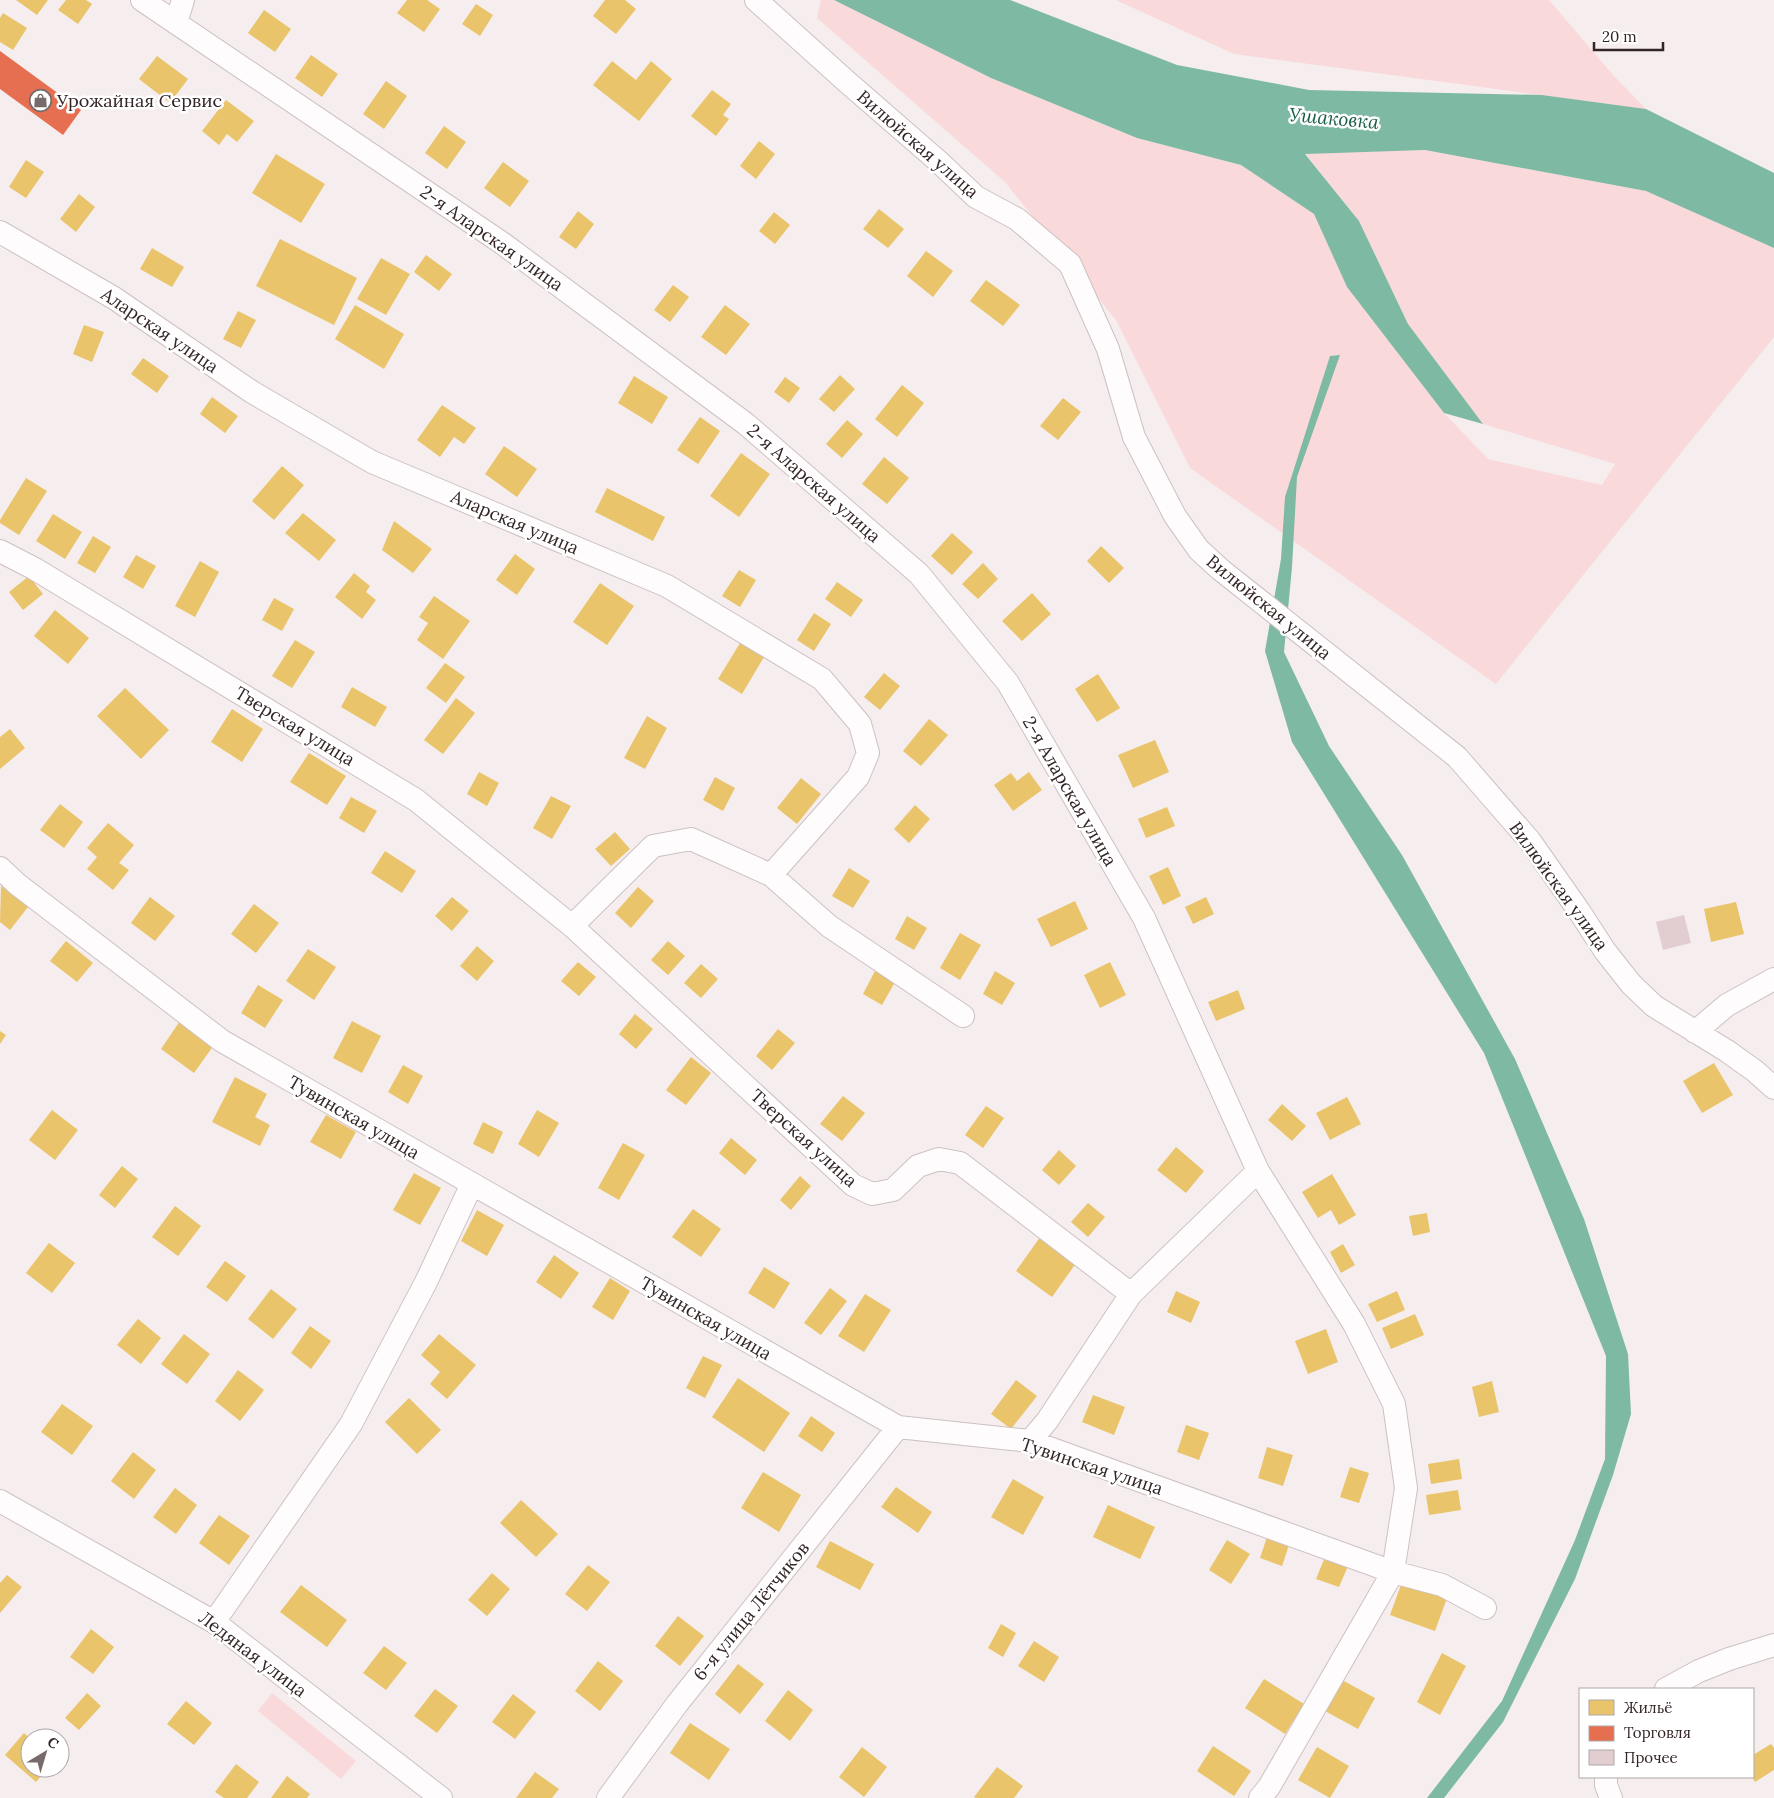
<svg xmlns="http://www.w3.org/2000/svg" width="1774" height="1798" viewBox="0 0 1774 1798" font-family="Lora,serif">
  <rect width="100%" height="100%" fill="#f6edee"/>
  <path fill="#fad9db" d="M 821,0 L 834,0 L 991,78 L 1137,138 L 1241,165 L 1314,214 L 1347,287 L 1444,413 L 1488,459 L 1602,485 L 1615,464 L 1483,424 L 1408,324 L 1359,221 L 1305,153 L 1425,150 L 1646,191 L 1774,248 L 1774,337 L 1496,684 L 1190,468 L 1116,320 L 1005,182 L 817,18 Z
    M 1116,0 L 1549,0 L 1613,75 L 1646,109 L 1234,54 Z
    M 272,1693 L 356,1761 L 341,1779 L 258,1711 Z"/>
  <path fill="#7eb9a4" d="M 834,0 L 1010,0 L 1177,65 L 1309,90 L 1542,95 L 1646,109 L 1774,173 L 1774,248 L 1646,191 L 1425,150 L 1305,154 L 1359,221 L 1408,324 L 1483,424 L 1444,413 L 1347,287 L 1314,214 L 1241,165 L 1137,138 L 991,78 Z
    M 1340,355 L 1297,477 L 1292,567 L 1284,652 L 1329,746 L 1402,855 L 1515,1059 L 1584,1219 L 1628,1354 L 1631,1414 L 1613,1475 L 1575,1579 L 1503,1722 L 1444,1798 L 1427,1798 L 1502,1701 L 1575,1540 L 1605,1459 L 1606,1356 L 1484,1053 L 1292,742 L 1265,651 L 1281,559 L 1285,497 L 1330,356 Z"/>
  <path fill="#e9c46a" d="M 16,0 L 48,0 L 37,15 Z
    M 66,0 L 86,0 L 92,4 L 78,24 L 58,10 Z
    M 407,0 L 427,0 L 440,9 L 424,32 L 397,13 Z
    M 605,0 L 625,0 L 636,9 L 616,34 L 593,16 Z
    M 476,4 L 493,15 L 480,36 L 462,24 Z
    M 264,10 L 291,29 L 275,52 L 248,33 Z
    M 3,13 L 27,28 L 13,50 L 0,42 L 0,18 Z
    M 311,55 L 338,74 L 322,97 L 295,78 Z
    M 157,56 L 188,79 L 170,103 L 139,79 Z
    M 612,61 L 636,80 L 651,61 L 672,79 L 639,121 L 593,85 Z
    M 386,81 L 407,96 L 384,129 L 363,114 Z
    M 712,90 L 731,104 L 723,115 L 729,119 L 716,136 L 691,116 Z
    M 226,100 L 254,121 L 237,142 L 227,134 L 219,145 L 202,131 Z
    M 444,126 L 466,142 L 447,169 L 425,153 Z
    M 759,141 L 775,154 L 756,179 L 740,166 Z
    M 276,154 L 325,184 L 301,223 L 252,193 Z
    M 26,160 L 44,172 L 26,198 L 9,187 Z
    M 503,162 L 529,181 L 510,207 L 484,188 Z
    M 79,194 L 95,207 L 76,232 L 60,219 Z
    M 879,209 L 904,229 L 888,248 L 863,229 Z
    M 578,211 L 594,224 L 576,249 L 559,237 Z
    M 774,212 L 790,225 L 775,244 L 759,231 Z
    M 280,239 L 357,278 L 334,325 L 256,286 Z
    M 152,248 L 184,267 L 172,287 L 140,269 Z
    M 926,251 L 953,271 L 933,297 L 907,276 Z
    M 426,255 L 452,274 L 439,291 L 414,272 Z
    M 381,258 L 410,274 L 386,315 L 357,299 Z
    M 986,280 L 1020,305 L 1003,326 L 970,301 Z
    M 673,285 L 689,297 L 670,322 L 654,310 Z
    M 355,305 L 404,334 L 384,369 L 335,339 Z
    M 725,305 L 750,324 L 726,355 L 701,337 Z
    M 238,311 L 256,320 L 241,348 L 223,339 Z
    M 84,325 L 104,332 L 92,362 L 73,354 Z
    M 143,358 L 169,376 L 157,393 L 131,374 Z
    M 840,375 L 855,389 L 834,412 L 819,399 Z
    M 634,376 L 668,397 L 652,424 L 618,403 Z
    M 785,377 L 800,388 L 789,403 L 774,392 Z
    M 902,385 L 924,403 L 897,437 L 875,419 Z
    M 212,397 L 238,416 L 225,433 L 200,414 Z
    M 1063,398 L 1081,412 L 1058,440 L 1040,426 Z
    M 442,405 L 476,428 L 464,444 L 454,437 L 440,457 L 417,440 Z
    M 700,417 L 720,431 L 698,464 L 677,450 Z
    M 847,420 L 863,434 L 842,458 L 826,444 Z
    M 504,446 L 537,469 L 517,497 L 485,474 Z
    M 741,453 L 770,474 L 739,517 L 710,496 Z
    M 884,457 L 909,478 L 887,504 L 862,484 Z
    M 282,466 L 304,485 L 274,520 L 252,501 Z
    M 26,478 L 47,491 L 19,535 L 0,523 L 0,520 Z
    M 607,488 L 665,517 L 653,541 L 595,512 Z
    M 303,513 L 336,540 L 319,561 L 285,533 Z
    M 53,514 L 82,532 L 65,559 L 36,541 Z
    M 394,521 L 432,549 L 413,573 L 382,550 Z
    M 952,533 L 973,552 L 952,575 L 931,556 Z
    M 93,536 L 111,547 L 95,573 L 77,563 Z
    M 1101,546 L 1124,568 L 1109,583 L 1087,561 Z
    M 515,554 L 535,569 L 517,595 L 496,580 Z
    M 136,555 L 156,566 L 143,589 L 123,577 Z
    M 200,561 L 219,572 L 195,617 L 175,606 Z
    M 983,563 L 998,579 L 978,599 L 962,584 Z
    M 739,570 L 756,580 L 740,607 L 722,596 Z
    M 354,573 L 370,586 L 366,592 L 376,600 L 362,619 L 335,597 Z
    M 29,576 L 43,594 L 23,610 L 9,592 Z
    M 837,582 L 863,600 L 851,617 L 825,599 Z
    M 600,583 L 634,606 L 607,645 L 573,622 Z
    M 1032,593 L 1051,614 L 1022,641 L 1002,621 Z
    M 434,596 L 470,621 L 443,659 L 417,640 L 428,623 L 419,617 Z
    M 274,598 L 294,609 L 282,631 L 262,620 Z
    M 55,610 L 89,638 L 68,664 L 34,636 Z
    M 814,613 L 831,624 L 814,651 L 797,640 Z
    M 295,640 L 315,652 L 292,688 L 272,676 Z
    M 740,643 L 764,657 L 742,694 L 718,679 Z
    M 445,663 L 465,677 L 446,703 L 426,688 Z
    M 884,673 L 900,686 L 880,710 L 864,697 Z
    M 1098,674 L 1120,708 L 1097,722 L 1075,689 Z
    M 352,687 L 387,707 L 375,727 L 341,707 Z
    M 125,688 L 169,730 L 141,759 L 97,716 Z
    M 456,698 L 475,713 L 443,754 L 424,740 Z
    M 232,709 L 263,729 L 242,762 L 211,742 Z
    M 647,716 L 667,728 L 645,769 L 624,758 Z
    M 929,719 L 948,735 L 921,766 L 903,751 Z
    M 10,729 L 25,748 L 0,769 L 0,737 Z
    M 1155,740 L 1169,772 L 1133,788 L 1118,755 Z
    M 309,753 L 346,776 L 327,805 L 290,782 Z
    M 479,772 L 499,783 L 487,806 L 467,794 Z
    M 1029,772 L 1042,790 L 1013,811 L 994,785 L 1011,773 L 1017,781 Z
    M 715,777 L 735,788 L 723,811 L 703,800 Z
    M 801,778 L 821,794 L 797,824 L 777,808 Z
    M 551,796 L 571,806 L 552,839 L 533,828 Z
    M 351,797 L 377,811 L 364,833 L 339,818 Z
    M 60,804 L 83,822 L 64,848 L 40,830 Z
    M 915,805 L 930,819 L 909,843 L 894,829 Z
    M 1167,807 L 1175,826 L 1146,838 L 1138,819 Z
    M 108,823 L 134,845 L 119,863 L 129,870 L 113,890 L 87,869 L 97,857 L 87,848 Z
    M 615,832 L 630,849 L 611,866 L 595,849 Z
    M 385,851 L 416,871 L 402,893 L 371,873 Z
    M 1168,867 L 1181,896 L 1163,905 L 1149,876 Z
    M 849,868 L 870,881 L 853,908 L 832,896 Z
    M 1,886 L 28,907 L 10,930 L 0,922 Z
    M 638,887 L 654,901 L 631,928 L 615,913 Z
    M 150,897 L 175,916 L 155,941 L 131,923 Z
    M 452,897 L 469,911 L 452,931 L 435,916 Z
    M 1206,897 L 1214,914 L 1193,924 L 1185,907 Z
    M 1075,901 L 1088,929 L 1051,947 L 1037,919 Z
    M 1736,902 L 1744,934 L 1711,942 L 1704,909 Z
    M 254,904 L 279,923 L 256,953 L 231,934 Z
    M 907,916 L 927,928 L 914,950 L 895,939 Z
    M 960,933 L 981,945 L 960,980 L 940,968 Z
    M 66,941 L 93,963 L 77,982 L 50,961 Z
    M 668,941 L 685,956 L 668,975 L 651,960 Z
    M 477,946 L 494,961 L 477,981 L 460,966 Z
    M 308,949 L 336,967 L 314,1000 L 286,981 Z
    M 578,962 L 596,977 L 579,996 L 561,981 Z
    M 1110,962 L 1126,995 L 1100,1008 L 1084,975 Z
    M 701,964 L 718,979 L 701,998 L 684,983 Z
    M 875,971 L 895,982 L 882,1005 L 863,994 Z
    M 995,971 L 1015,983 L 1002,1005 L 983,994 Z
    M 258,985 L 283,1000 L 265,1028 L 241,1013 Z
    M 1238,990 L 1245,1009 L 1216,1021 L 1208,1002 Z
    M 635,1014 L 653,1029 L 636,1049 L 619,1034 Z
    M 180,1021 L 214,1045 L 194,1073 L 161,1049 Z
    M 352,1021 L 381,1036 L 362,1073 L 333,1058 Z
    M 778,1029 L 795,1043 L 772,1070 L 756,1056 Z
    M 0,1031 L 6,1035 L 0,1044 Z
    M 691,1057 L 711,1073 L 686,1105 L 666,1090 Z
    M 1714,1063 L 1733,1095 L 1702,1113 L 1683,1081 Z
    M 403,1065 L 423,1076 L 408,1104 L 388,1092 Z
    M 235,1077 L 267,1094 L 255,1117 L 270,1125 L 260,1146 L 212,1122 Z
    M 843,1096 L 865,1113 L 842,1141 L 820,1124 Z
    M 1347,1097 L 1361,1124 L 1330,1140 L 1316,1113 Z
    M 1282,1104 L 1306,1126 L 1292,1141 L 1268,1120 Z
    M 986,1106 L 1004,1118 L 983,1148 L 965,1135 Z
    M 52,1110 L 78,1130 L 55,1160 L 29,1140 Z
    M 537,1110 L 559,1123 L 539,1157 L 518,1144 Z
    M 326,1115 L 356,1132 L 341,1159 L 310,1142 Z
    M 483,1122 L 503,1132 L 493,1154 L 473,1144 Z
    M 731,1138 L 757,1160 L 745,1175 L 719,1153 Z
    M 623,1143 L 645,1155 L 619,1200 L 598,1188 Z
    M 1176,1147 L 1204,1171 L 1186,1193 L 1157,1170 Z
    M 1059,1150 L 1076,1166 L 1059,1185 L 1042,1170 Z
    M 122,1166 L 138,1179 L 115,1208 L 99,1195 Z
    M 414,1173 L 441,1188 L 420,1225 L 393,1210 Z
    M 1332,1174 L 1356,1215 L 1339,1225 L 1331,1210 L 1318,1218 L 1302,1192 Z
    M 800,1176 L 811,1186 L 791,1210 L 780,1200 Z
    M 1088,1203 L 1105,1217 L 1088,1237 L 1071,1222 Z
    M 175,1206 L 201,1226 L 178,1256 L 152,1237 Z
    M 693,1209 L 721,1229 L 701,1257 L 672,1237 Z
    M 477,1210 L 504,1225 L 487,1256 L 461,1241 Z
    M 1427,1213 L 1430,1232 L 1413,1236 L 1409,1216 Z
    M 1043,1233 L 1079,1259 L 1052,1297 L 1016,1271 Z
    M 49,1243 L 75,1263 L 52,1293 L 26,1273 Z
    M 1343,1244 L 1355,1265 L 1341,1273 L 1330,1252 Z
    M 554,1255 L 579,1273 L 561,1299 L 536,1282 Z
    M 225,1261 L 246,1276 L 227,1302 L 206,1287 Z
    M 764,1267 L 790,1283 L 774,1309 L 748,1293 Z
    M 610,1278 L 630,1291 L 613,1320 L 592,1307 Z
    M 830,1288 L 847,1301 L 821,1335 L 804,1323 Z
    M 271,1289 L 297,1309 L 273,1339 L 248,1319 Z
    M 1176,1291 L 1200,1302 L 1191,1323 L 1167,1312 Z
    M 1397,1291 L 1405,1310 L 1377,1322 L 1368,1304 Z
    M 865,1294 L 891,1310 L 864,1352 L 838,1336 Z
    M 1415,1314 L 1424,1335 L 1391,1349 L 1382,1328 Z
    M 138,1319 L 161,1338 L 141,1364 L 117,1345 Z
    M 310,1326 L 331,1341 L 311,1369 L 291,1353 Z
    M 1326,1329 L 1338,1362 L 1308,1374 L 1295,1341 Z
    M 184,1334 L 210,1354 L 187,1384 L 161,1364 Z
    M 439,1334 L 476,1365 L 447,1399 L 430,1384 L 440,1372 L 421,1355 Z
    M 703,1356 L 722,1365 L 705,1398 L 686,1388 Z
    M 238,1370 L 264,1390 L 240,1421 L 215,1401 Z
    M 738,1378 L 790,1413 L 764,1452 L 712,1417 Z
    M 1016,1380 L 1037,1396 L 1011,1429 L 991,1414 Z
    M 1492,1381 L 1499,1412 L 1479,1417 L 1472,1387 Z
    M 1093,1395 L 1125,1407 L 1114,1435 L 1082,1422 Z
    M 409,1398 L 441,1430 L 417,1454 L 385,1422 Z
    M 62,1404 L 93,1426 L 72,1455 L 41,1432 Z
    M 811,1416 L 835,1433 L 822,1452 L 798,1436 Z
    M 1186,1425 L 1209,1433 L 1199,1460 L 1177,1452 Z
    M 1267,1447 L 1293,1455 L 1283,1486 L 1258,1478 Z
    M 133,1452 L 156,1470 L 134,1499 L 111,1481 Z
    M 1459,1459 L 1462,1479 L 1431,1484 L 1428,1464 Z
    M 1350,1467 L 1369,1473 L 1359,1503 L 1340,1497 Z
    M 763,1472 L 801,1495 L 779,1532 L 741,1508 Z
    M 1013,1479 L 1044,1497 L 1023,1535 L 991,1517 Z
    M 896,1487 L 932,1512 L 918,1533 L 881,1507 Z
    M 175,1488 L 197,1505 L 176,1534 L 153,1517 Z
    M 1458,1490 L 1461,1510 L 1429,1515 L 1426,1495 Z
    M 521,1500 L 558,1534 L 536,1557 L 500,1523 Z
    M 1108,1505 L 1155,1527 L 1140,1559 L 1093,1537 Z
    M 219,1515 L 250,1536 L 229,1565 L 199,1543 Z
    M 1267,1537 L 1289,1545 L 1282,1566 L 1260,1558 Z
    M 1227,1540 L 1250,1554 L 1231,1584 L 1209,1570 Z
    M 830,1541 L 874,1564 L 860,1590 L 816,1567 Z
    M 1325,1557 L 1348,1566 L 1339,1587 L 1316,1579 Z
    M 588,1565 L 610,1582 L 587,1611 L 565,1594 Z
    M 492,1573 L 510,1589 L 487,1616 L 468,1600 Z
    M 7,1575 L 22,1587 L 0,1613 L 0,1583 Z
    M 1402,1582 L 1447,1598 L 1435,1631 L 1390,1615 Z
    M 301,1585 L 347,1620 L 327,1647 L 280,1612 Z
    M 678,1616 L 704,1636 L 680,1666 L 655,1646 Z
    M 1001,1624 L 1016,1633 L 1003,1657 L 988,1648 Z
    M 91,1629 L 114,1647 L 93,1674 L 70,1657 Z
    M 1034,1641 L 1059,1657 L 1044,1682 L 1018,1666 Z
    M 384,1646 L 407,1663 L 386,1690 L 363,1673 Z
    M 1442,1653 L 1466,1666 L 1440,1715 L 1417,1702 Z
    M 598,1661 L 623,1681 L 600,1711 L 575,1691 Z
    M 738,1664 L 764,1684 L 740,1714 L 715,1694 Z
    M 1264,1679 L 1304,1704 L 1285,1734 L 1245,1708 Z
    M 1342,1680 L 1375,1698 L 1358,1729 L 1325,1711 Z
    M 435,1689 L 458,1706 L 437,1733 L 414,1716 Z
    M 788,1690 L 813,1710 L 790,1741 L 765,1721 Z
    M 87,1693 L 101,1706 L 79,1730 L 65,1718 Z
    M 513,1694 L 536,1712 L 515,1739 L 492,1722 Z
    M 186,1701 L 212,1723 L 194,1745 L 167,1724 Z
    M 690,1723 L 730,1749 L 709,1780 L 670,1753 Z
    M 24,1733 L 30,1738 L 30,1768 L 48,1768 L 36,1782 L 5,1755 Z
    M 1771,1744 L 1774,1748 L 1774,1770 L 1755,1782 L 1752,1777 L 1753,1755 Z
    M 1213,1746 L 1251,1771 L 1234,1796 L 1197,1771 Z
    M 862,1747 L 887,1767 L 864,1797 L 839,1777 Z
    M 1317,1747 L 1349,1766 L 1330,1798 L 1298,1780 Z
    M 236,1764 L 259,1782 L 247,1798 L 224,1798 L 215,1792 Z
    M 997,1767 L 1023,1786 L 1014,1798 L 976,1798 L 974,1797 Z
    M 535,1772 L 559,1789 L 552,1798 L 516,1798 Z
    M 287,1776 L 310,1794 L 307,1798 L 271,1798 Z"/>
  <path fill="#e76f51" d="M 0,51 L 81,110 L 63,135 L 0,89 Z"/>
  <path fill="#e2ced0" d="M 1684,915 L 1691,943 L 1663,950 L 1656,922 Z"/>
  <g fill="none" stroke-linecap="round" stroke-linejoin="round">
    <defs>
      <path id="minor" d="M 142,0 L 502,243 L 746,424 L 919,574 L 1008,683 L 1144,918 L 1258,1171 L 1354,1324 L 1394,1404 L 1406,1488 L 1393,1572 L 1269,1787 L 1260,1798
        M 756,0 L 846,81 L 938,161 L 976,197 L 1017,219 L 1070,264 L 1108,349 L 1134,437 L 1175,516 L 1199,550 L 1221,570 L 1457,757 L 1530,841 L 1579,911 L 1605,951 L 1631,984 L 1654,1006 L 1727,1051 L 1755,1071 L 1774,1088
        M 176,23 L 183,0
        M 0,232 L 114,298 L 252,392 L 372,462 L 667,586 L 822,679 L 860,724 L 868,753 L 858,777 L 771,875
        M 0,551 L 35,569 L 416,800 L 572,926 L 853,1185 L 872,1194 L 893,1190 L 918,1166 L 939,1159 L 960,1163 L 1131,1294
        M 0,868 L 17,884 L 222,1041 L 898,1427 L 1030,1441 L 1393,1572 L 1442,1585 L 1485,1608
        M 572,926 L 653,846 L 691,839 L 771,875 L 829,926 L 963,1016
        M 1695,1032 L 1727,1005 L 1774,979
        M 1030,1441 L 1047,1421 L 1131,1294 L 1258,1171
        M 0,1501 L 214,1622 L 441,1798
        M 214,1622 L 351,1424 L 426,1282 L 472,1184
        M 1666,1689 L 1699,1671 L 1729,1659 L 1774,1645
        M 1606,1777 L 1606,1785 L 1611,1798
        M 608,1798 L 677,1704 L 898,1427"/>
    </defs>
    <use href="#minor" stroke="#cdc1c2" stroke-width="24"/>
    <use href="#minor" stroke="#fefcfc" stroke-width="22"/>
  </g>
  <defs>
    <symbol id="shop-ring" viewBox="-11 -11 22 22"><circle r="9.5" fill="#fff" stroke="#776a6b" stroke-width="1.5"/><path d="M-5-2.5h2.3a2.7 3.5 0 0 1 5.4 0H5L5.5 6h-11ZM-1.5-2.5h3a1.5 2.3 0 0 0-3 0Z" fill="#776a6b"/></symbol>
  </defs>
  <g fill-rule="evenodd">
    <use href="#shop-ring" x="28" y="88" width="25" height="25"/>
  </g>
  <g text-anchor="middle" dominant-baseline="central" stroke-width="5" stroke-linejoin="round" paint-order="stroke">
    <g font-size="18" fill="#332425" stroke="#fff" text-anchor="start">
      <text x="57" y="100">Урожайная Сервис</text>
    </g>
    <g font-size="18" fill="#332425" stroke="#fff">
      <text transform="translate(918 144) rotate(41)">Вилюйская улица</text>
      <text transform="translate(492 238) rotate(35)">2-я Аларская улица</text>
      <text transform="translate(160 330) rotate(34)">Аларская улица</text>
      <text transform="translate(814 483) rotate(41)">2-я Аларская улица</text>
      <text transform="translate(515 522) rotate(23)">Аларская улица</text>
      <text transform="translate(1269 607) rotate(39)">Вилюйская улица</text>
      <text transform="translate(295 726) rotate(31)">Тверская улица</text>
      <text transform="translate(1070 791) rotate(60)">2-я Аларская улица</text>
      <text transform="translate(1559 886) rotate(54)">Вилюйская улица</text>
      <text transform="translate(354 1117) rotate(30)">Тувинская улица</text>
      <text transform="translate(804 1138) rotate(42)">Тверская улица</text>
      <text transform="translate(706 1318) rotate(30)">Тувинская улица</text>
      <text transform="translate(1092 1466) rotate(18)">Тувинская улица</text>
      <text transform="translate(751 1611) rotate(-51)">6-я улица Лётчиков</text>
      <text transform="translate(253 1654) rotate(37)">Ледяная улица</text>
    </g>
    <g font-size="19" font-style="italic" fill="#165c47" stroke="#fff">
      <text transform="translate(1334 118) rotate(5)">Ушаковка</text>
    </g>
  </g>
  <rect x="1579" y="1688" width="175" height="90" fill="#ffffff" stroke="#ada7a8"/>
  <rect x="1589" y="1700" width="25" height="15" fill="#e9c46a" stroke="#ada7a8"/>
  <text x="1624" y="1713" font-size="15" fill="#332425">Жильё</text>
  <rect x="1589" y="1726" width="25" height="15" fill="#e76f51" stroke="#ada7a8"/>
  <text x="1624" y="1738" font-size="15" fill="#332425">Торговля</text>
  <rect x="1589" y="1750" width="25" height="15" fill="#e2ced0" stroke="#ada7a8"/>
  <text x="1624" y="1763" font-size="15" fill="#332425">Прочее</text>
  <g transform="translate(45 1753) rotate(38)"><circle r="24" fill="#ffffff" stroke="#ada7a8"/>
  <path d="M0-4L9 19L0 12L-9 19Z" fill="#776a6b"/>
  <text y="-8" font-size="14" font-weight="bold" text-anchor="middle" fill="#332425">С</text>
  </g>
  <path d="M1594 42v8h69v-8" fill="none" stroke="#332425" stroke-width="2.5"/>
  <text x="1602" y="42" font-size="15" fill="#332425" stroke="#ffffff" stroke-width="4" paint-order="stroke">20 m</text>
</svg>
